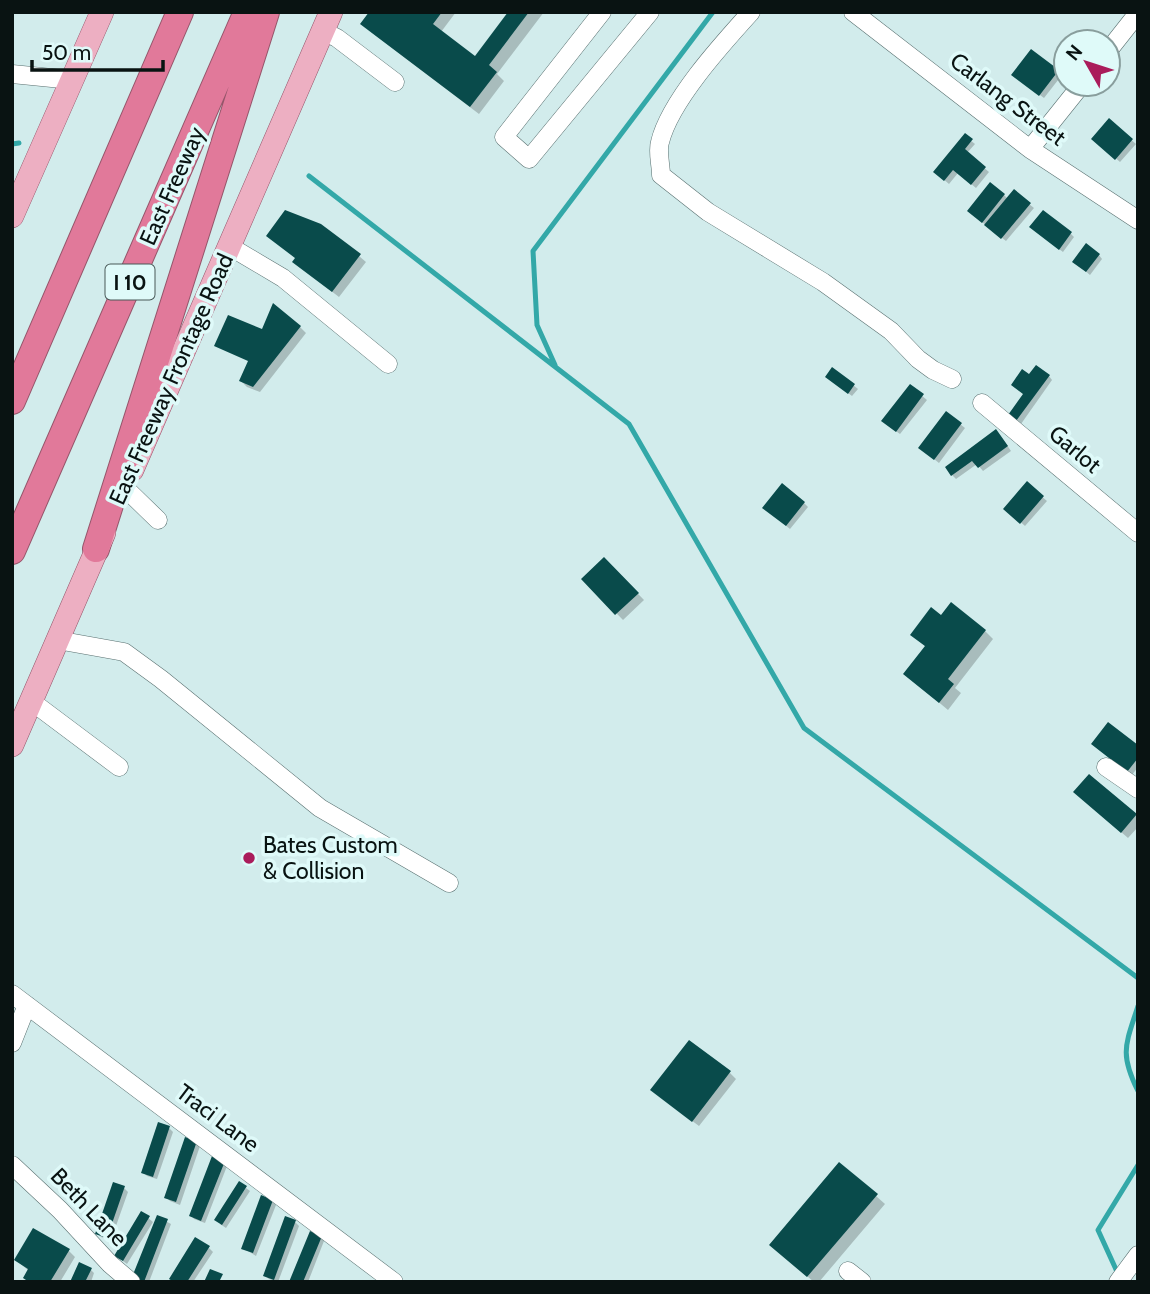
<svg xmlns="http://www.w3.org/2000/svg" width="1150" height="1294" viewBox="0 0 1150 1294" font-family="Cabin,sans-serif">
  <rect width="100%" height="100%" fill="#d2ecec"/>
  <path fill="#0003" d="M 371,12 L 456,12 L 441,32 L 475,58 L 510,12 L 544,12 L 497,74 L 504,81 L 479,114 L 371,32 Z
    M 1032,51 L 1062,75 L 1044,98 L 1017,78 Z
    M 1109,121 L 1136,144 L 1120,162 L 1094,139 Z
    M 965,136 L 975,144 L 967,153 L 989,172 L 976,188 L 958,173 L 949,184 L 935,172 Z
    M 1014,192 L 1034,208 L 1006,241 L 973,215 L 1004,195 L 1008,199 Z
    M 1035,231 L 1071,234 L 1074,237 L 1063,252 Z
    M 268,236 L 359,256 L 366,262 L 339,297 L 301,268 L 297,259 Z
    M 1099,255 L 1102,259 L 1090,275 L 1078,265 Z
    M 300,327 L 306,333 L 260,392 L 247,387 L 241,381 L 261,331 Z
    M 833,369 L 858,389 L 852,396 L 831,380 Z
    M 1049,376 L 1052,380 L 1021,424 L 1014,418 L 1030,377 Z
    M 910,386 L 927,400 L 900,434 L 887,425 Z
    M 946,413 L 965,428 L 939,463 L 924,451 Z
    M 1000,435 L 1011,451 L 983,471 L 977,464 L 956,479 L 952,475 Z
    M 1027,484 L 1047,501 L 1025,526 L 1005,508 Z
    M 804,503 L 808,507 L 790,529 L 769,512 Z
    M 604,559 L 644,600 L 623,620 L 583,579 Z
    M 941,617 L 985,631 L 993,639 L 955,688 L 961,693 L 948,710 L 905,674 L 926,647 L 912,635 Z
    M 1138,747 L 1138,767 L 1132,775 L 1097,748 Z
    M 1089,776 L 1138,817 L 1138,827 L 1128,838 L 1082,798 Z
    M 730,1073 L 736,1079 L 699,1126 L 659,1096 Z
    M 169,1128 L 173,1132 L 157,1179 L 147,1176 L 143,1172 Z
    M 197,1142 L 200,1146 L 180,1205 L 170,1201 L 166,1197 Z
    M 224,1162 L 227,1166 L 205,1223 L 194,1219 L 191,1215 Z
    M 124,1188 L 128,1192 L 111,1240 L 101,1237 L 97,1233 Z
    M 246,1188 L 250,1191 L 226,1228 L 220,1224 Z
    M 876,1196 L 885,1204 L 819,1282 L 814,1282 L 780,1253 Z
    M 272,1201 L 276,1205 L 256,1256 L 243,1248 Z
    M 142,1213 L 153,1222 L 127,1264 L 116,1256 Z
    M 158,1217 L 171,1224 L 149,1282 L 141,1282 L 138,1281 Z
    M 295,1222 L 299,1226 L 278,1282 L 269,1279 L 265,1276 Z
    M 321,1237 L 324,1241 L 308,1282 L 291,1282 Z
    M 209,1248 L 213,1252 L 193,1282 L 174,1282 Z
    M 68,1250 L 75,1257 L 60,1282 L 29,1282 L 29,1271 L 16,1260 Z
    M 91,1270 L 94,1273 L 91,1282 L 72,1282 Z"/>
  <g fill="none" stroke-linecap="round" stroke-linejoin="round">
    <path stroke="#33a8a8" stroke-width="5" d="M 12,144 L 19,143
      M 309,176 L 629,424 L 804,728 L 1138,978
      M 555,365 L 537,325 L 533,251 L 713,12
      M 1138,1006 C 1126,1044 1119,1053 1138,1091
      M 1119,1276 L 1098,1230 L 1138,1165"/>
  </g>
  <path fill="#094b4b" d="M 369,12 L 442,12 L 433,24 L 475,56 L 508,12 L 529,12 L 489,65 L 497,72 L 470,107 L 360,24 Z
    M 1031,49 L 1059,70 L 1039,96 L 1011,75 Z
    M 1109,118 L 1133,139 L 1115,160 L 1091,139 Z
    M 965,133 L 973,139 L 965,149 L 986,167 L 971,185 L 953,170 L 944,181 L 933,172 Z
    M 990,182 L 1005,194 L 982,223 L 967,211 Z
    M 1014,189 L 1031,203 L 1001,239 L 984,225 Z
    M 285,210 L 321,224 L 361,254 L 332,292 L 292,262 L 295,258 L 266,236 Z
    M 1043,210 L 1072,232 L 1059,250 L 1029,227 Z
    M 1086,243 L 1100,254 L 1086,272 L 1072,262 Z
    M 273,303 L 301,326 L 253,387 L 239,381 L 248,361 L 214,346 L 228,315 L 262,329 Z
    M 1036,365 L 1050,375 L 1016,421 L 1008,415 L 1023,394 L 1011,385 L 1022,369 L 1029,374 Z
    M 832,367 L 855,384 L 848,394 L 825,377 Z
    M 910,384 L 924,394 L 896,432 L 881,421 Z
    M 946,411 L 962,423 L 934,460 L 918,448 Z
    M 996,429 L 1008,446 L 978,468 L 972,461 L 951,476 L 945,467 Z
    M 1027,481 L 1044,496 L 1020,524 L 1003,509 Z
    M 782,483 L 805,502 L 786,526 L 762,508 Z
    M 604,557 L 639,593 L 615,615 L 581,579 Z
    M 951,602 L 986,630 L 948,679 L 954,684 L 939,703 L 903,674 L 925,646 L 910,635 L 931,607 L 941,615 Z
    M 1108,722 L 1138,745 L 1138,758 L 1127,772 L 1091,744 Z
    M 1089,774 L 1137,814 L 1121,833 L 1073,792 Z
    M 689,1040 L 731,1071 L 692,1122 L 650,1090 Z
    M 158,1122 L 170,1126 L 153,1177 L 141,1173 Z
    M 185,1137 L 197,1141 L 176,1202 L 164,1198 Z
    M 212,1156 L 225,1161 L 201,1221 L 189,1216 Z
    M 839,1162 L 878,1194 L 807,1277 L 769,1245 Z
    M 239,1181 L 247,1186 L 222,1225 L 214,1220 Z
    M 113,1182 L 125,1186 L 107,1238 L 95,1234 Z
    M 261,1195 L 273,1200 L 253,1253 L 241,1249 Z
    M 141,1211 L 150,1216 L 123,1261 L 114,1256 Z
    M 157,1215 L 168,1219 L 144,1282 L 132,1277 Z
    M 285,1216 L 296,1220 L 274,1280 L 263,1276 Z
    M 33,1228 L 70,1249 L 50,1282 L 29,1282 L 23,1278 L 28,1269 L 14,1260 Z
    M 310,1231 L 322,1236 L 303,1282 L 289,1282 Z
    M 195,1237 L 210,1246 L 187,1282 L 174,1282 L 169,1279 Z
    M 79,1262 L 92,1268 L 85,1282 L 70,1282 Z
    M 210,1269 L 223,1274 L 219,1282 L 204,1282 Z"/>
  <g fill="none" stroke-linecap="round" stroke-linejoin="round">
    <defs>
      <path id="minor" d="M 602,12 L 504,137 L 529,159 L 650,12
        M 751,12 C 722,44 670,101 660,142 C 657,151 661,165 661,175 L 708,212 L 823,282 L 891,331 L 918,359 L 933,370 L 952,379
        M 853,12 L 1030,149 L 1138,220
        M 323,31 L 337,38 L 395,82
        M 1108,51 L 1138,13
        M 12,74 L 72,80
        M 1030,149 L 1082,84
        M 229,246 L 283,278 L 388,364
        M 982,403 L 1138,533
        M 124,487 L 158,520
        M 57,640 L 124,652 L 161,679 L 320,808 L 449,883
        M 31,701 L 119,767
        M 1106,767 L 1138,789
        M 12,994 L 394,1282
        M 12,1043 L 27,1005
        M 12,1165 L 60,1210 L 110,1264 L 131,1282
        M 848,1271 L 862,1282
        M 1118,1282 L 1138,1255"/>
      <path id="major" d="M 12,216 L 102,12
        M 132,470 L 331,12
        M 12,745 L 104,533"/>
      <path id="highway" d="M 12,401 L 180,12
        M 96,549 L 266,12
        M 12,551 L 247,12"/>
    </defs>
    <use href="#minor" stroke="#597070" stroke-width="19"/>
    <use href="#major" stroke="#95556a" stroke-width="24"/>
    <use href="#highway" stroke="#95556a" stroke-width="28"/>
    <use href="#minor" stroke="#fff" stroke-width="18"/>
    <use href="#major" stroke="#edafc2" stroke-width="23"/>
    <use href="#highway" stroke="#e1799a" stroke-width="26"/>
  </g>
  <circle fill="#aa1c5b" stroke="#dffaf9" stroke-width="2.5" cx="249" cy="858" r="7"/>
  <g text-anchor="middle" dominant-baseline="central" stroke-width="7" stroke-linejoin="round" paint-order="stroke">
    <rect fill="#dffaf9" stroke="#495857" stroke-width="2" x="105.5" y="264.5" width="49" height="35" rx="5"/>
    <g font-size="21" font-weight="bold" fill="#091312">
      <text x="130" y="282">I 10</text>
    </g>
    <g font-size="23" fill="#091312" stroke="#dffaf9">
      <text transform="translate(1008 99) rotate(37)">Carlang Street</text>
      <text transform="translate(172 186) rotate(-66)">East Freeway</text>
      <text transform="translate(171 379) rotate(-66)">East Freeway Frontage Road</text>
      <text transform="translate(1075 449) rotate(40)">Garlot</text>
      <text transform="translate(218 1118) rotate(37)">Traci Lane</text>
      <text transform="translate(89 1207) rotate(46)">Beth Lane</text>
    </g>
    <g font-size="23" fill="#091312" stroke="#dffaf9" text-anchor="start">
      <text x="263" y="845">Bates Custom<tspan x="263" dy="26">&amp; Collision</tspan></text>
    </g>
  </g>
  <rect width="1150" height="1294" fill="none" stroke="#091312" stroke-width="28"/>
  <g transform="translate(1087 63) rotate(309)"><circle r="33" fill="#dffaf9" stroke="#899e9d" stroke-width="2"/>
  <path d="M0-5L12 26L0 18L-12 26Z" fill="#aa1c5b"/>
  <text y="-10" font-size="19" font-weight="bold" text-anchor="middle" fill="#091312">N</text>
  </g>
  <path d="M32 60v10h131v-10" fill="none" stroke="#091312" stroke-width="3.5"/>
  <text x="42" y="60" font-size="21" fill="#091312" stroke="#dffaf9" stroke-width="5" paint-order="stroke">50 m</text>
</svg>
